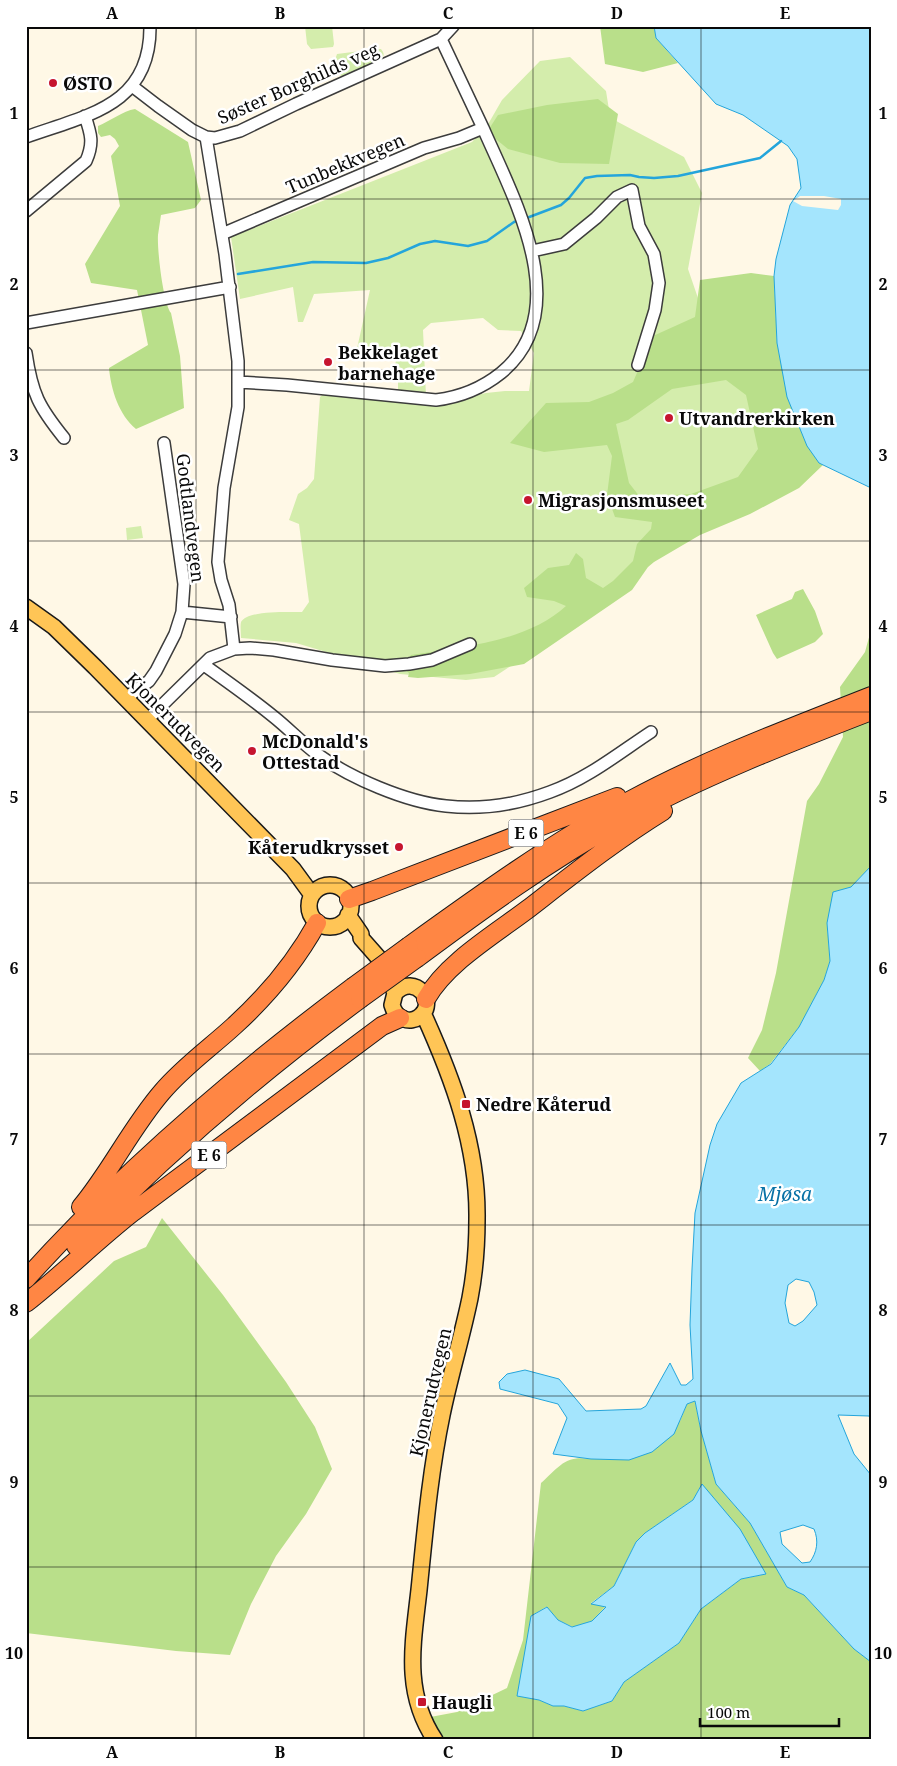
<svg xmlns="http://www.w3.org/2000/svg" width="897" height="1766" viewBox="0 0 897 1766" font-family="'Noto Serif',serif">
  <rect width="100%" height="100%" fill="#fff8e6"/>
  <path fill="#d4edac" d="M 305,26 L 332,26 L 334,44 L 333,47 L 311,49 L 307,44 Z
    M 376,49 L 381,49 C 385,54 384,56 381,60 L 343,77 L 341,77 L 336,57 L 337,54 Z
    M 570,57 L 606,91 L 610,116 L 618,122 L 684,157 L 702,193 L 688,269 L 699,301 L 740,366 L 788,485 L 652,555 L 632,587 L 494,677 L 466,680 L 400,674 L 296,643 L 241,638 C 241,633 240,626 241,622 C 247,610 289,612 302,612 L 309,602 L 299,524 L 289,520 L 298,494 L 307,488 L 314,479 L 320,397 L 325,393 L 432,406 L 486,393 L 505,391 L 529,391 L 534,353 L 521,331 L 498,330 L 483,318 L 431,323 L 423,330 L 426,396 L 398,394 L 398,369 L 395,368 L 396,359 L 356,353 L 370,290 L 314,294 L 303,322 L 298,322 L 293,287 L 240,299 L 231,237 L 472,142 L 487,126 L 502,100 L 540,61 Z
    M 141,526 L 143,538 L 127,540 L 126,528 Z"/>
  <path fill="#b9df8a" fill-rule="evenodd" d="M 600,26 L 654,26 L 656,38 L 678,63 L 643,72 L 605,64 Z
    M 598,99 L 618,114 L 609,164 L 560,163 L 508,149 L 492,136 L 489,129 L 498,115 L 547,105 Z
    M 135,109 L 188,142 L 201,200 L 195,208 L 161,215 C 160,222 159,228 158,235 C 157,249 163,303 171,313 L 180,356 L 184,408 L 136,429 C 119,415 111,390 109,368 L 148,345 L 137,290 L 91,283 L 85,264 L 120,206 L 111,156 L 119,146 L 115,139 L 110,135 L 101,137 L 98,133 L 98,126 C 110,121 123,111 135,109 Z
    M 751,273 L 774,276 L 777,343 L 824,464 L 799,488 L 750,514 L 700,535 L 654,562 L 648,567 L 632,590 L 524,664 L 470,674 L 418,678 L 408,677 L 409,673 L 403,668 L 411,655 C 462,647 527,642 566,606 L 554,601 L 527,597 L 524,588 L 548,568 L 569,565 L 576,553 L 583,559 L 586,578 L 603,588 L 613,581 L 633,561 L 637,544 L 651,529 L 652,522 L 615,517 L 607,495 L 612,456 L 607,445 L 544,452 L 510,443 L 546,403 L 589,402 L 613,393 L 633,382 L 653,336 L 695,317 L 700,280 ZM 726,380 L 746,395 L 758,449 L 738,477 L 691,494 L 640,497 L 629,483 L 616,424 L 628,420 L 672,389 Z
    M 803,589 L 815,611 L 823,634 L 815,642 L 777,659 L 773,653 L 756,615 L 792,599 L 795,592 Z
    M 871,630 L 871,866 L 851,887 L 827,923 L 830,961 L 824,980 L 799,1027 L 770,1064 L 760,1071 L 748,1058 L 762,1030 L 776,973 L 807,801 L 819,784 L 843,737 L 840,687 L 865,652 Z
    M 162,1218 L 223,1295 L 286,1382 L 315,1427 L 332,1469 L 306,1514 L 276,1556 L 251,1604 L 230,1655 L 176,1651 L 26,1633 L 26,1343 L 114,1261 L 146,1247 Z
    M 695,1401 L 701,1431 L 716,1484 L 750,1523 L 787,1587 L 804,1595 L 854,1649 L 871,1662 L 871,1740 L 436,1740 L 425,1718 L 457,1712 L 507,1688 L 523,1640 L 541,1483 C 560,1466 565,1455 591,1459 L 680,1421 L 687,1404 ZM 702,1484 L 766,1574 L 741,1579 L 701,1609 L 679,1643 L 624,1682 L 612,1701 L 583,1711 L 564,1706 L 553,1706 L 539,1700 L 518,1696 L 531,1616 L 546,1607 L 558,1620 L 573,1627 L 592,1621 L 606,1606 L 591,1603 L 614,1586 L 636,1542 L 645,1533 L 693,1500 Z"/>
  <path fill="#a4e5fd" stroke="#24a5db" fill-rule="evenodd" d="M 654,26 L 871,26 L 871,486 L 869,487 L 819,463 L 807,446 L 787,397 L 777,343 L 774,276 L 776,259 L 790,205 L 801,188 L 797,159 L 788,146 L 743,115 L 716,104 L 656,38 Z
    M 871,866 L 871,1419 L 869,1416 L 838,1415 L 854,1454 L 871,1475 L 871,1662 L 854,1649 L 804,1595 L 787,1587 L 750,1523 L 716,1484 L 701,1431 L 695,1401 L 687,1404 L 674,1434 L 652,1452 L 629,1460 L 591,1459 L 553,1454 L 567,1418 L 558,1404 L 500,1389 L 499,1382 L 507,1374 L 525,1370 L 559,1379 L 586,1411 L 641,1409 L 646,1406 L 670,1363 L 681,1385 L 686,1385 L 693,1379 L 690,1325 L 692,1269 L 695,1213 L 710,1145 L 717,1124 L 741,1083 L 771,1064 L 799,1027 L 824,980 L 830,961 L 827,923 L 833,892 L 851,887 ZM 796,1279 L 809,1282 L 814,1292 L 817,1305 L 803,1321 L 795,1326 L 789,1323 L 785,1303 L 788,1285 ZM 803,1525 L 814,1529 C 819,1541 817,1552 810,1562 L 802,1563 L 782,1544 L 780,1532 Z
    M 702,1484 L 740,1529 L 766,1574 L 741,1579 L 701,1609 L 679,1643 L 624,1682 L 612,1701 L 583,1711 L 564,1706 L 553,1706 L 539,1700 L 517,1696 L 531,1616 L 547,1607 L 558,1620 L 572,1627 L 592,1621 L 606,1607 L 591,1604 L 614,1586 L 636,1542 L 645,1533 L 693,1500 Z"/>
  <path fill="#fff8e6" d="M 800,196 L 824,196 L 841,199 L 841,205 L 838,210 L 802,206 L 793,201 Z"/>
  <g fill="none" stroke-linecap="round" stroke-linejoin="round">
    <path stroke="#24a5db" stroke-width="2.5" d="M 524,219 L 561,205 L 569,198 L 585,178 L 597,176 L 630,175 L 639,177 L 654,178 L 678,176 L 760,158 L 781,141
      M 238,274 L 313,262 L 366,263 L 388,258 L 420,244 L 435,241 L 468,246 L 487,241 L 514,222 L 519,220"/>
    <defs>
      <path id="minor" d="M 132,86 L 158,106 L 192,130 L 206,137 L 215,138 L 240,131 L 296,104 L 441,39 L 453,26
        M 26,137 C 87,115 151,106 150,26
        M 206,137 L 225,254 L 238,361 L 238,407 L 224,488 L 218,562 L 221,580 L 229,605 L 234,649
        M 26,211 L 86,161 C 94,143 91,134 85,116
        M 222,234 L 424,148 L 459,138 L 483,128 L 441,39
        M 532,251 L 564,244 L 596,218 L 617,197 L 632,190 L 639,226 L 654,254 L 659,283 L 655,310 L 638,365
        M 26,323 L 230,287
        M 26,353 C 32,394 39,407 64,438
        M 238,382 L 287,385 L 436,400 C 461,397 481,389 501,373 C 577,311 513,197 483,128
        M 182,612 L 231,617
        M 204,665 C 228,682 252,699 274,717 C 289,729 302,743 317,754 C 350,778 406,802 446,806 C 481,810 518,804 550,792 C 587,779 619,753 651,732
        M 126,698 L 149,681 L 156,671 L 175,634 L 182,612 L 184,584 L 164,443
        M 147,720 L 210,658 L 234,649 L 250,648 L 274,650 L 332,660 L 385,666 L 409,664 L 432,660 L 470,644"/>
      <path id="major" d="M 26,607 L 54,627 L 95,667 L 293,869 L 312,895
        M309 906a21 21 0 1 1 42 0a21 21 0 1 1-42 0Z
        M 348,915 L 361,934 L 361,938 L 383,963 L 393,971
        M 385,967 L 395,993 L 392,1005 C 394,1012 397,1017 404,1019 C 409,1021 415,1020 419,1017 C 439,1003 415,972 395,993
        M 423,1013 C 453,1079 478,1146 477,1219 C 477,1245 475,1272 470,1298 C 462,1337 450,1376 442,1415 C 430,1473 425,1531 419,1590 C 413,1644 403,1692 435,1740"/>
      <path id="highway" d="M 349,899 L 372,891 L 617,797
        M 409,946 C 481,894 552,843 631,800 C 707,759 790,728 871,696
        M 417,958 C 483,909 549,861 621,821 C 701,777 786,744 871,711
        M 426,999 C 446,963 495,934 528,909 C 572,875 616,840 663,811
        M 81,1207 C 111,1171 131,1128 162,1092 C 183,1067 210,1048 234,1026 C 267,996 296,961 317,923
        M 76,1246 C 165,1154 257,1075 360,999
        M 26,1279 C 125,1169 235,1075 353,987
        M 26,1303 C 63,1274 96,1241 133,1212 L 382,1026 L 400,1018"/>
    </defs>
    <use href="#minor" stroke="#3c3c3c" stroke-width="14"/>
    <use href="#major" stroke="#1a1a1a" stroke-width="18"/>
    <use href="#highway" stroke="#1a1a1a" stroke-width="20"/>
    <use href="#minor" stroke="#fff" stroke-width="11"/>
    <use href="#major" stroke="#ffc556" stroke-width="15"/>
    <use href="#highway" stroke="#ff8644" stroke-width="18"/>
    <defs>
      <path id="highway-bridge" d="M 353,987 L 409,946
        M 360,999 L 417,958"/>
    </defs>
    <use href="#highway-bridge" stroke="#1a1a1a" stroke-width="20" stroke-linecap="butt"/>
    <use href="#highway-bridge" stroke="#ff8644" stroke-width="18"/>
  </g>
  <path fill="none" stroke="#090909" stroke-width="1" stroke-opacity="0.55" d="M 196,26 L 196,1740M 364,26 L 364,1740M 533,26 L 533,1740M 701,26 L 701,1740M 26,199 L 871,199M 26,370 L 871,370M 26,541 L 871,541M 26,712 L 871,712M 26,883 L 871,883M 26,1054 L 871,1054M 26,1225 L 871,1225M 26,1396 L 871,1396M 26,1567 L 871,1567"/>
  <g fill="#c6152f" stroke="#fff" stroke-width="2">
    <circle cx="53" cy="83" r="5"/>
    <circle cx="328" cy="362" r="5"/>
    <circle cx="669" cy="418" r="5"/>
    <circle cx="528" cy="500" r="5"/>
    <circle cx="252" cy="751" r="5"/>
    <circle cx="399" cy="847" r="5"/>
    <rect x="461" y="1099" width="10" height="10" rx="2.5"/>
    <rect x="417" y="1697" width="10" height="10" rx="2.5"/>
  </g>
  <g text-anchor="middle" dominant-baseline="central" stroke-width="5" stroke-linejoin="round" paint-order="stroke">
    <g fill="#fff" stroke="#535353" stroke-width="1">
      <rect x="508.5" y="819.5" width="35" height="27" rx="4"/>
      <rect x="191.5" y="1141.5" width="35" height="27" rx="4"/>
    </g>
    <g font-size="16" font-weight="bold" fill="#090909">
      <text x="526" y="833">E 6</text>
      <text x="209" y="1155">E 6</text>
    </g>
    <g font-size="18" font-weight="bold" fill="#090909" stroke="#fff" text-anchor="start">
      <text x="63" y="83">ØSTO</text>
      <text x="338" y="352">Bekkelaget<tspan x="338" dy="21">barnehage</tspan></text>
      <text x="679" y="418">Utvandrerkirken</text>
      <text x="538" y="500">Migrasjonsmuseet</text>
      <text x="262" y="741">McDonald's<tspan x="262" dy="21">Ottestad</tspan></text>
      <text x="389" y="847" text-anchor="end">Kåterudkrysset</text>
      <text x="476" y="1104">Nedre Kåterud</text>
      <text x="432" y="1702">Haugli</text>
    </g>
    <g font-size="18" fill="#090909" stroke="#fff">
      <text transform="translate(298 83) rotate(-24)">Søster Borghilds veg</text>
      <text transform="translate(345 163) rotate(-23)">Tunbekkvegen</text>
      <text transform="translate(191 518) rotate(83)">Godtlandvegen</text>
      <text transform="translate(176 722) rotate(45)">Kjonerudvegen</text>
      <text transform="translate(430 1392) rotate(-77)">Kjonerudvegen</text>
    </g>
    <g font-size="19" font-style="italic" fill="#0871a6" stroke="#fff">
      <text x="785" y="1194">Mjøsa</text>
    </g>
  </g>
  <rect width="897" height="1766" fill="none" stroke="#ffffff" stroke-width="55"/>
  <path d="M700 1718v8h139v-8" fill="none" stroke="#090909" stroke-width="2.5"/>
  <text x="707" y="1718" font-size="15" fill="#090909" stroke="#ffffff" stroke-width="4" paint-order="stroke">100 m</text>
  <rect x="28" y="28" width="842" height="1710" fill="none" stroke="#090909" stroke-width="2"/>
  <g font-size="16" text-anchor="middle" font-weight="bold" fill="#090909">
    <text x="112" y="19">A</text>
    <text x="280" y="19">B</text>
    <text x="448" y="19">C</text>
    <text x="617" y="19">D</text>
    <text x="785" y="19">E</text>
    <text x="14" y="119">1</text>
    <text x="883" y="119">1</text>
    <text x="14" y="290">2</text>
    <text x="883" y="290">2</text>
    <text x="14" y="461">3</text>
    <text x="883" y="461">3</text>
    <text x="14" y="632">4</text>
    <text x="883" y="632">4</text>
    <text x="14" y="803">5</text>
    <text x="883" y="803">5</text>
    <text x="14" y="974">6</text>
    <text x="883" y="974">6</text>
    <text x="14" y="1145">7</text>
    <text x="883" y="1145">7</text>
    <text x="14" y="1316">8</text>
    <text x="883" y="1316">8</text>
    <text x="14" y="1488">9</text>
    <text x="883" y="1488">9</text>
    <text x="14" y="1659">10</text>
    <text x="883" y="1659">10</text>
    <text x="112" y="1758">A</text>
    <text x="280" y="1758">B</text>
    <text x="448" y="1758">C</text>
    <text x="617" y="1758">D</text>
    <text x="785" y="1758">E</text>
  </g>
</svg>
